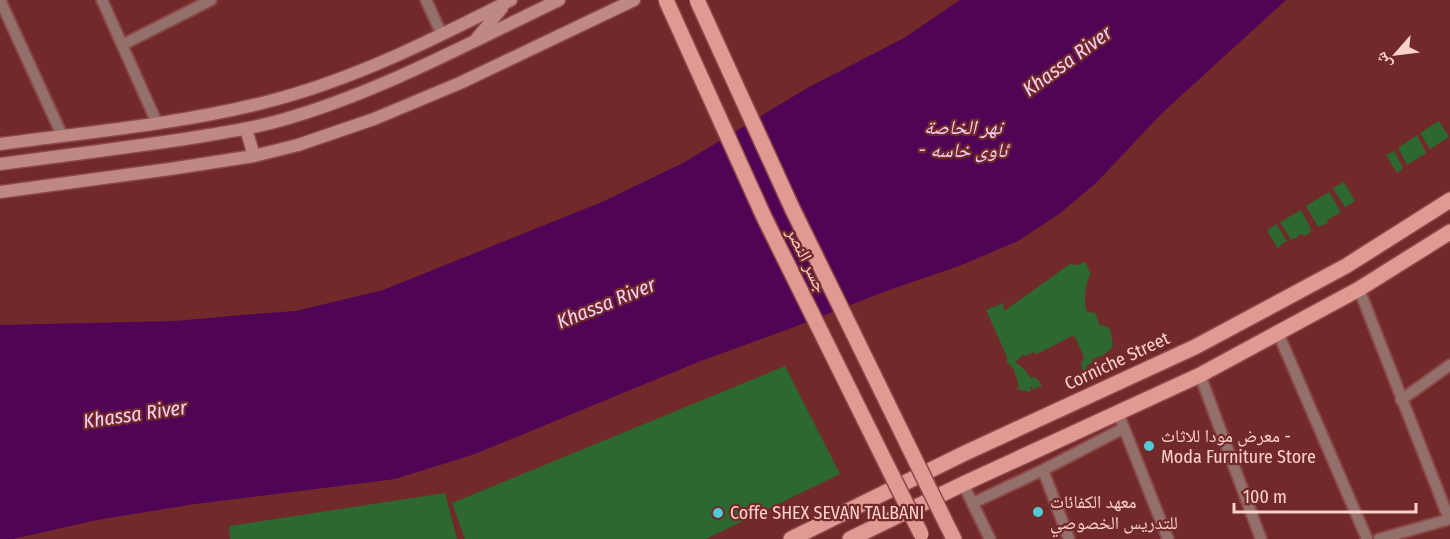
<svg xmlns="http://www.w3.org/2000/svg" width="1450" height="539" viewBox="0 0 1450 539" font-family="'Fira Sans Condensed','Noto Naskh Arabic',sans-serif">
  <rect width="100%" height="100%" fill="#712a29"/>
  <path fill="#2c682f" d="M 1439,121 L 1449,137 L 1430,149 L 1420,133 Z
    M 1417,135 L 1426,153 L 1407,165 L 1398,148 Z
    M 1394,151 L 1403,168 L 1397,173 L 1386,155 Z
    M 1344,182 L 1355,201 L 1346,207 L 1344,206 L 1333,188 Z
    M 1329,192 L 1341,212 L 1327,220 L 1328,223 L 1318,227 L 1306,206 Z
    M 1301,210 L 1311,229 L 1310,233 L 1305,236 L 1302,234 L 1298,235 L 1296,239 L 1294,238 L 1291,240 L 1280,222 Z
    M 1276,224 L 1287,241 L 1280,245 L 1278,249 L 1267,230 Z
    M 1083,262 L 1086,263 L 1089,270 L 1088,272 L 1090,271 L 1091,273 C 1085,283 1083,301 1087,312 L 1095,313 L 1098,319 L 1099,326 L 1102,324 L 1105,327 L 1108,326 C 1112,332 1111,339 1113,345 C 1109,354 1101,356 1093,359 L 1092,363 L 1087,365 L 1086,369 L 1083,372 L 1081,364 L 1084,357 L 1075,337 L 1072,336 L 1037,354 L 1033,352 L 1026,356 L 1023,355 L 1015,362 L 1024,369 L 1031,378 L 1034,377 L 1039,381 L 1042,387 L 1037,386 L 1036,387 L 1037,389 L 1033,389 L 1031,386 L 1030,386 L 1031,392 L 1017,389 L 1019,386 C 1016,378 1015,366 1007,363 L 1007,357 L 986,310 L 1003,303 L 1004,311 L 1070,264 L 1078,265 Z
    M 785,366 L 840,474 L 706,539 L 465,539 L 452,503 Z
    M 445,493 L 457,539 L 230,539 L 229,526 Z"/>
  <path fill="#500456" d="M 960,0 L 1286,0 L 1161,114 L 1096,183 L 1059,214 L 1018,241 L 959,266 L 889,290 L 789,329 L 698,362 L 475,454 L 395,479 L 195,504 L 97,520 L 13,539 L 0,539 L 0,325 L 175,321 L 242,315 L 296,311 L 383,290 L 602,202 L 683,163 L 809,87 L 904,38 Z"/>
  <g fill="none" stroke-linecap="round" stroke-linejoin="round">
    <defs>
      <path id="street" d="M 0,0 L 62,135
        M 102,0 L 157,123
        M 426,0 L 442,35
        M 122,45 L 211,0
        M 1359,289 L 1449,519
        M 1278,333 L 1367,539
        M 1200,375 L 1261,539
        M 1401,400 L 1450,365
        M 1118,413 L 1168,539
        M 1043,470 L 1069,539
        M 963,484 L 990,539
        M 973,503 L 1043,470 L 1124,428
        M 1379,539 L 1450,519"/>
      <path id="secondary" d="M 477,38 L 502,8
        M 246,129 L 254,156
        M 0,144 C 89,132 179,124 266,102 C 353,80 432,40 511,0
        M 0,164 C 62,156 123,148 185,139 C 221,133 257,128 292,117 C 385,89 471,42 559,0
        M 0,192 L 170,169 L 254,156 L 298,145 L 374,119 L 460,83 L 634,0"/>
      <path id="primary" d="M 946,523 L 954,539
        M 791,539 L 963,454 L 1195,347 L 1346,266 L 1450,200
        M 850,539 L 963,484 L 1200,375 L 1359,289 L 1450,232"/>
    </defs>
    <use href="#street" stroke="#8a4847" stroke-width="14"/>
    <use href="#secondary" stroke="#8a4847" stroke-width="15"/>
    <use href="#primary" stroke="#8a4847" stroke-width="18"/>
    <use href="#street" stroke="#94706d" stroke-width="10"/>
    <use href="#secondary" stroke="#bf8883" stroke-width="12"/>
    <use href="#primary" stroke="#e09993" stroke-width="15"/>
    <defs>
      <path id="primary-bridge" d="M 666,0 L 764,217 L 921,534
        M 697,0 L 792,208 L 946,523"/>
    </defs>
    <use href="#primary-bridge" stroke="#8a4847" stroke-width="18" stroke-linecap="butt"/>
    <use href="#primary-bridge" stroke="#e09993" stroke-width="15"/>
  </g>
  <g fill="#52cbd7" stroke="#712a29" stroke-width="2">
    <circle cx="1149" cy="446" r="6"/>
    <circle cx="1038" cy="512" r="6"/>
    <circle cx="718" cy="513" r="6"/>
  </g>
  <g text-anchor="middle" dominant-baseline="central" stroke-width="4.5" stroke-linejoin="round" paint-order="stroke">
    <g font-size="18" fill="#fed1cd" stroke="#712a29">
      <text transform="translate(807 260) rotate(64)">جسر النصر</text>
      <text transform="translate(1117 361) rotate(-25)">Corniche Street</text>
    </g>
    <g font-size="18" fill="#fed1cd" stroke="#712a29" text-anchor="start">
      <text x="1161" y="436">معرض مودا للاثاث -<tspan x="1161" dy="21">Moda Furniture Store</tspan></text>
      <text x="1050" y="502">معهد الكفائات<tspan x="1050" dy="21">للتدريس الخصوصي</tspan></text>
      <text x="730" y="513">Coffe SHEX SEVAN TALBANI</text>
    </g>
    <g font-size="20" font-style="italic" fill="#f7d1f9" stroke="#712a29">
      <text transform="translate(1067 61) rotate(-36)">Khassa River</text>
      <text x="963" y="127">نهر الخاصة<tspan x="963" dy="23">- ئاوی خاسە</tspan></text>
      <text transform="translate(606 303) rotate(-22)">Khassa River</text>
      <text transform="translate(135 414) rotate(-8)">Khassa River</text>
    </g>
  </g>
  <g transform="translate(1396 54) rotate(242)" stroke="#712a29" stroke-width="4.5" paint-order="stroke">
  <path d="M0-4.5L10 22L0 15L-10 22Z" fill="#fed1cd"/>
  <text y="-9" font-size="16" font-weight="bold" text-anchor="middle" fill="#fed1cd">ش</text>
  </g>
  <path d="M1234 503v9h182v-9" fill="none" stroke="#fed1cd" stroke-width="3"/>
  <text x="1243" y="503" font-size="18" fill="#fed1cd" stroke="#712a29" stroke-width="4.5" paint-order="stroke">100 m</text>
</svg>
